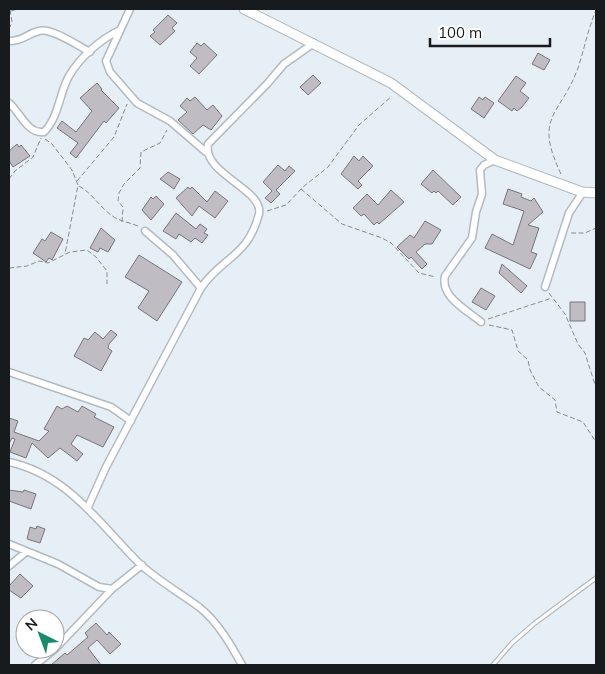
<svg xmlns="http://www.w3.org/2000/svg" width="605" height="674" viewBox="0 0 605 674" font-family="Mulish,sans-serif">
  <rect width="100%" height="100%" fill="#e7eff6"/>
  <path fill="#bfbcc4" stroke="#78747c" d="M 168,15 L 177,23 L 172,28 L 175,31 L 160,45 L 150,36 L 155,32 L 153,30 Z
    M 197,43 L 201,46 L 204,43 L 217,55 L 199,74 L 190,66 L 197,58 L 190,52 Z
    M 538,53 L 550,60 L 544,70 L 532,64 Z
    M 313,75 L 321,83 L 308,95 L 300,87 Z
    M 516,76 L 526,83 L 520,91 L 529,98 L 522,107 L 517,111 L 514,108 L 512,111 L 498,101 Z
    M 97,83 L 102,89 L 101,90 L 119,108 L 106,123 L 104,121 L 76,158 L 70,153 L 78,143 L 57,128 L 62,121 L 76,132 L 92,111 L 80,98 Z
    M 195,97 L 207,110 L 213,105 L 222,116 L 211,130 L 203,125 L 193,134 L 178,120 L 187,112 L 180,106 L 187,98 L 190,101 Z
    M 479,97 L 483,100 L 485,97 L 494,103 L 484,118 L 471,109 Z
    M 17,144 L 19,147 L 21,145 L 30,156 L 13,167 L 9,161 L 9,151 Z
    M 354,156 L 359,161 L 363,156 L 373,166 L 358,181 L 362,185 L 358,189 L 341,174 Z
    M 278,165 L 285,171 L 289,166 L 295,171 L 276,190 L 280,194 L 271,203 L 265,198 L 272,191 L 263,182 Z
    M 433,170 L 461,197 L 453,205 L 438,191 L 436,193 L 434,191 L 432,193 L 421,184 Z
    M 168,172 L 180,179 L 174,189 L 160,179 Z
    M 188,187 L 190,189 L 192,187 L 207,202 L 215,191 L 228,201 L 215,218 L 199,206 L 192,216 L 176,198 Z
    M 508,189 L 522,194 L 521,197 L 531,201 L 534,198 L 543,212 L 528,225 L 539,228 L 531,252 L 537,254 L 530,269 L 485,248 L 492,234 L 513,245 L 524,211 L 503,204 Z
    M 391,190 L 404,202 L 379,224 L 377,222 L 374,225 L 364,214 L 361,216 L 353,208 L 367,194 L 378,205 Z
    M 156,196 L 164,204 L 151,220 L 142,210 L 151,197 L 153,199 Z
    M 176,213 L 196,229 L 200,224 L 207,229 L 204,233 L 208,235 L 202,243 L 195,238 L 191,242 L 179,234 L 176,239 L 163,231 Z
    M 425,221 L 441,230 L 432,244 L 425,244 L 416,252 L 427,264 L 422,269 L 411,257 L 409,259 L 397,247 L 410,235 L 414,238 Z
    M 101,228 L 115,240 L 108,252 L 100,248 L 98,252 L 90,248 Z
    M 51,232 L 63,239 L 52,260 L 49,258 L 46,262 L 33,253 L 42,239 L 45,241 Z
    M 139,255 L 182,282 L 157,321 L 138,308 L 149,291 L 125,277 Z
    M 502,264 L 527,286 L 521,293 L 499,273 Z
    M 481,288 L 495,296 L 486,310 L 472,302 Z
    M 570,302 L 585,302 L 585,321 L 570,321 Z
    M 111,330 L 117,335 L 109,344 L 108,348 L 112,351 L 101,371 L 74,356 L 84,338 L 88,340 L 95,332 L 103,339 Z
    M 57,406 L 62,409 L 67,406 L 78,412 L 82,406 L 96,414 L 94,417 L 114,427 L 103,447 L 77,435 L 71,444 L 83,454 L 77,461 L 60,448 L 48,458 L 32,443 L 26,458 L 10,452 L 15,439 L 12,438 L 9,444 L 9,418 L 18,421 L 14,432 L 39,441 L 49,431 L 44,429 Z
    M 9,490 L 23,492 L 24,490 L 36,494 L 31,509 L 9,501 Z
    M 37,526 L 45,529 L 40,543 L 27,539 L 30,527 L 36,529 Z
    M 20,574 L 33,586 L 21,598 L 9,590 L 9,586 Z
    M 96,623 L 107,635 L 109,632 L 121,644 L 110,654 L 97,640 L 88,648 L 101,665 L 51,665 L 65,653 L 67,655 L 88,637 L 85,633 Z"/>
  <g fill="none" stroke-linecap="round" stroke-linejoin="round">
    <defs>
      <path id="lane" d="M 493,665 L 512,643 L 535,623 L 596,578"/>
      <path id="street" d="M 130,9 L 106,61 L 110,72 L 137,103 L 170,121 L 206,152
        M 9,41 C 24,41 26,34 39,31 C 51,27 78,46 90,52
        M 9,103 C 21,113 27,134 44,132 C 59,117 59,94 69,76 C 80,57 101,39 120,30
        M 145,231 L 173,255 L 201,288
        M 545,287 L 569,213 L 583,192
        M 481,322 C 467,310 440,297 445,276 L 472,238 L 476,212 L 482,194 L 480,170 L 484,165 L 495,160
        M 9,372 L 111,407 L 131,421
        M 9,462 C 69,475 100,525 141,565 C 159,581 180,593 199,607 C 218,622 231,645 242,665
        M 88,507 L 106,467 L 201,288 C 222,257 248,257 259,214 C 264,189 202,174 208,144 L 267,84 L 284,64 L 314,43
        M 9,544 L 58,564 L 99,587 L 112,589
        M 9,566 L 26,552
        M 55,649 L 112,589 L 142,565
        M 35,665 L 55,649"/>
      <path id="secondary" d="M 244,9 L 391,83 L 495,160 L 582,192 L 596,193"/>
    </defs>
    <use href="#lane" stroke="#b3bac1" stroke-width="5.5"/>
    <use href="#street" stroke="#b3bac1" stroke-width="9"/>
    <use href="#secondary" stroke="#b3bac1" stroke-width="11"/>
    <path stroke="#868c91" stroke-width="1" stroke-dasharray="5 2.5" stroke-linecap="butt" d="M 11,11 L 18,9
      M 9,29 L 12,22 L 10,9
      M 45,139 L 52,144 L 72,170 L 78,185 L 65,254
      M 561,174 C 533,115 560,117 578,68 C 584,50 588,29 596,10
      M 9,179 L 15,171 L 33,157 L 41,138
      M 77,181 L 114,137 L 127,104
      M 79,186 C 92,193 99,206 111,215 C 120,222 130,222 140,227
      M 301,189 L 342,224 L 382,238 L 391,243 L 419,273 L 436,277
      M 267,211 L 286,205 L 303,187 L 328,167 L 359,125 L 392,96
      M 122,222 L 123,207 L 118,201 L 119,193 L 124,184 L 140,168 L 141,152 L 160,143 L 167,130
      M 571,233 L 585,233 L 596,228
      M 9,268 L 27,266 L 39,261 L 48,263 L 70,252 L 87,250 L 96,257 L 107,271 L 107,284
      M 549,293 L 565,314 L 578,344 L 585,353 L 596,388
      M 488,319 L 552,298
      M 489,325 L 512,330 L 518,351 L 528,360 L 530,370 L 539,387 L 555,400 L 557,412 L 583,422 L 596,442"/>
    <use href="#lane" stroke="#fff" stroke-width="3"/>
    <use href="#street" stroke="#fff" stroke-width="6"/>
    <use href="#secondary" stroke="#fff" stroke-width="9"/>
  </g>
  <rect width="605" height="674" fill="none" stroke="#181b1d" stroke-width="20"/>
  <g transform="translate(40 634) rotate(318)"><circle r="24" fill="#ffffff" stroke="#a3a4a5"/>
  <path d="M0-4L9 19L0 12L-9 19Z" fill="#178c6d"/>
  <text y="-8" font-size="14" font-weight="bold" text-anchor="middle" fill="#181b1d">N</text>
  </g>
  <path d="M430 38v8h120v-8" fill="none" stroke="#181b1d" stroke-width="2.5"/>
  <text x="438" y="38" font-size="15" fill="#181b1d" stroke="#ffffff" stroke-width="4" paint-order="stroke">100 m</text>
</svg>
